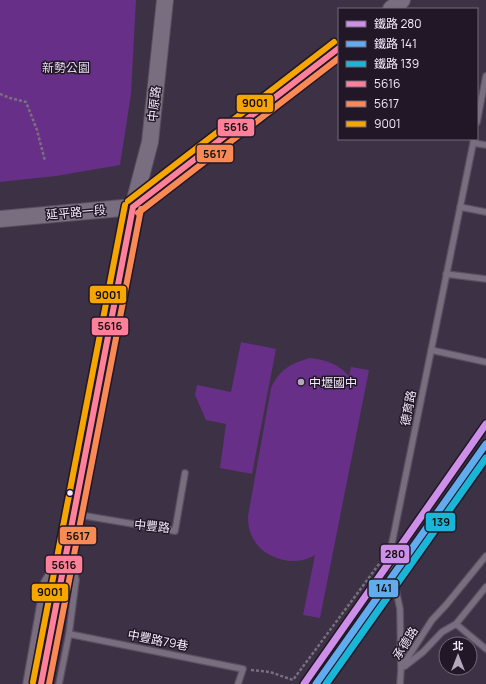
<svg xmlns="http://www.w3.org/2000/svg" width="486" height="684" viewBox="0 0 486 684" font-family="Manrope,'Noto Sans TC',sans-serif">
  <rect width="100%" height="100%" fill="#3d3145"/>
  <path fill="#672f87" d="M 0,0 L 136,0 L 131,94 L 120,165 L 56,176 L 0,182 Z
    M 241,342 L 276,349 L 252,474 L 220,468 L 226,424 L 206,420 L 195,395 L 197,385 L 231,392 Z
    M 310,358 C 327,360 338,364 349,376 L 351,367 L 369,370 L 320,618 L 303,615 L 315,555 C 311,557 307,559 303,560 C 285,564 263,556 254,540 C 249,532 248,524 248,516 L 271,388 C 280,369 290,364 310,358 Z"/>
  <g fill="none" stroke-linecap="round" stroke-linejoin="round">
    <defs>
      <path id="lane" d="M 477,122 L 486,76
        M 473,143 L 486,145
        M 460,207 L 486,212
        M 446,274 L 486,279
        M 431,350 L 486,362
        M 74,514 L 175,531 L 185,473
        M 456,624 L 486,649
        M 69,634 L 243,669 L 238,684
        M 405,666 L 423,652 L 442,632 L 456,624 L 486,587
        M 401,668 L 432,620 L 446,605 L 486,556
        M 26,684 L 44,582 L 59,557
        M 59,684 L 69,634 L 76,580 L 71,555
        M 400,684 L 401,669 L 400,609 L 393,576 L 391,548 L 474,139"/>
      <path id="secondary" d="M 391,9 L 402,0
        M 0,219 L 133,207 L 339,48
        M 41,684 L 133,207 L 150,142 L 165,0"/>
    </defs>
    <use href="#lane" stroke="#5a5060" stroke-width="8"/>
    <use href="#secondary" stroke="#5a5060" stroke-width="18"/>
    <path stroke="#79707f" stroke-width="2.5" stroke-dasharray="3 2" stroke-linecap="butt" d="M 0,94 L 10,98 L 26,102 L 37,130 L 45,161
      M 251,670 L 270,672 L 293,680 L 382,560"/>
    <use href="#lane" stroke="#786e7f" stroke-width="5.5"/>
    <use href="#secondary" stroke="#786e7f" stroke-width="16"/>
    <defs>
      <path id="bus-1" d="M 133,207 L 339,48
        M 41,684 L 133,207"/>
      <path id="bus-2" d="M 138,213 L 339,58
        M 49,684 L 141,209"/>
      <path id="bus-3" d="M 128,201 L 334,42
        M 33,682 L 125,205"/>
    </defs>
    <use href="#bus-1" stroke="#211727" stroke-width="9"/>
    <use href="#bus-2" stroke="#211727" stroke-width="9"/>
    <use href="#bus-3" stroke="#211727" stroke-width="9"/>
    <use href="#bus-1" stroke="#ff8098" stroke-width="6"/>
    <use href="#bus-2" stroke="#f98a56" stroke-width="6"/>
    <use href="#bus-3" stroke="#f7a600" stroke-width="6"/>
    <defs>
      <path id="rail-1" d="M 304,684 L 486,424"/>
      <path id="rail-2" d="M 316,684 L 486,444"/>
      <path id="rail-3" d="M 326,684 L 486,458"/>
    </defs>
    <use href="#rail-1" stroke="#211727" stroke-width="10"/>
    <use href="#rail-2" stroke="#211727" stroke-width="10"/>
    <use href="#rail-3" stroke="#211727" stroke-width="10"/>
    <use href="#rail-1" stroke="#ce8fe9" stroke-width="7"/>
    <use href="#rail-2" stroke="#60acee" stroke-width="7"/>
    <use href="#rail-3" stroke="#1ab6d8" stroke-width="7"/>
  </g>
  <circle fill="#b4a9bc" stroke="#211727" stroke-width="1.5" cx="301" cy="382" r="4"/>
  <circle fill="#f4eafc" stroke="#211727" stroke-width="1.5" cx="70" cy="493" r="3.5"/>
  <g text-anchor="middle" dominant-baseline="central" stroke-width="3" stroke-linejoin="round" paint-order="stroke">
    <g font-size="12" fill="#e5d6f0" stroke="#211727">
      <text x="66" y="67">新勢公園</text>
    </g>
    <g font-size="12" fill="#f4eafc" stroke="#211727">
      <text transform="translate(154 104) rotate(-84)">中原路</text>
      <text transform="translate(76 212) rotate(-5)">延平路一段</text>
      <text transform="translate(408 408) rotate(-79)">德育路</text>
      <text transform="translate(152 526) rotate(6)">中豐路</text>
      <text transform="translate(158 640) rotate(11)">中豐路79巷</text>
      <text transform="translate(405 643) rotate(-58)">承德路</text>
    </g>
    <g font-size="12" fill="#f4eafc" stroke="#211727" text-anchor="start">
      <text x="309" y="382">中壢國中</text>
    </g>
  </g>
  <g stroke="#211727" stroke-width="1.5">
    <rect x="236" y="94" width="38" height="19" rx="4" fill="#f7a600"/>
    <rect x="217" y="118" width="38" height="19" rx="4" fill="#ff8098"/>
    <rect x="196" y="144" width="38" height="19" rx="4" fill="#f98a56"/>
    <rect x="89" y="285" width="38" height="19" rx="4" fill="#f7a600"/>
    <rect x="91" y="317" width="38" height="19" rx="4" fill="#ff8098"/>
    <rect x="425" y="512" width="31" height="20" rx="4" fill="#1ab6d8"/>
    <rect x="59" y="526" width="38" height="19" rx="4" fill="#f98a56"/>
    <rect x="380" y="544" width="30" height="20" rx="4" fill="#ce8fe9"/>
    <rect x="45" y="555" width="38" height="19" rx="4" fill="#ff8098"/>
    <rect x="368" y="579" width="31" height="19" rx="4" fill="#60acee"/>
    <rect x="31" y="583" width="38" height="19" rx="4" fill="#f7a600"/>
  </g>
  <g font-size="11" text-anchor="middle" font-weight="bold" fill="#111">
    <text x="255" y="107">9001</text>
    <text x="236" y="131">5616</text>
    <text x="215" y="158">5617</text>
    <text x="108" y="299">9001</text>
    <text x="110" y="330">5616</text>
    <text x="441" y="526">139</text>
    <text x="78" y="540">5617</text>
    <text x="395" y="558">280</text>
    <text x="64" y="569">5616</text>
    <text x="384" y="592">141</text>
    <text x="50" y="596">9001</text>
  </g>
  <rect x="338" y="8" width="140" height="132" fill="#211727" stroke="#756b7c"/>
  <rect x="346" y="21" width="20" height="6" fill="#ce8fe9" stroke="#756b7c"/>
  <text x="374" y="28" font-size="12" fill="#f4eafc">鐵路 280</text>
  <rect x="346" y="41" width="20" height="6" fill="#60acee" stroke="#756b7c"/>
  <text x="374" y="48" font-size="12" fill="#f4eafc">鐵路 141</text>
  <rect x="346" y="61" width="20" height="6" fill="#1ab6d8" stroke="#756b7c"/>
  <text x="374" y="68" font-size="12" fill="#f4eafc">鐵路 139</text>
  <rect x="346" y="81" width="20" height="6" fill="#ff8098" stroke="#756b7c"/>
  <text x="374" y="88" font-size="12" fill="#f4eafc">5616</text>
  <rect x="346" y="101" width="20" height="6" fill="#f98a56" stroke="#756b7c"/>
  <text x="374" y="108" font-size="12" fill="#f4eafc">5617</text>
  <rect x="346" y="121" width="20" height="6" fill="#f7a600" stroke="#756b7c"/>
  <text x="374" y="128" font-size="12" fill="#f4eafc">9001</text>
  <g transform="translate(458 656)"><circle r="19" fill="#211727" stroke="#756b7c"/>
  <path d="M0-3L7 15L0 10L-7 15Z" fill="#b4a9bc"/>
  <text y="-6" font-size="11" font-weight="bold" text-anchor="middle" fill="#f4eafc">北</text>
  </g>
</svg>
